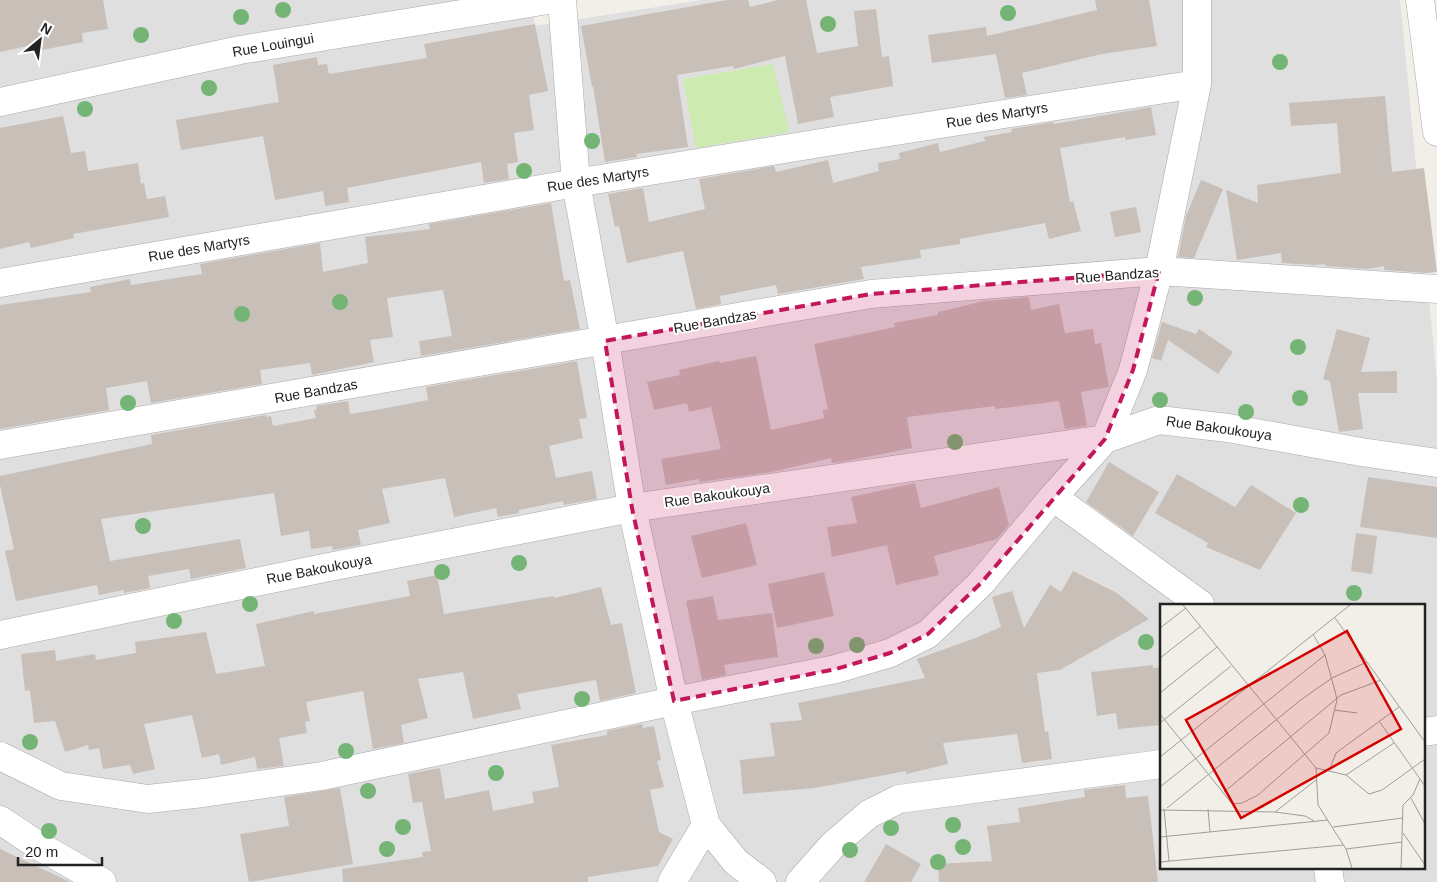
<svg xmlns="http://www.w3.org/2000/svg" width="1437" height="882" viewBox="0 0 1437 882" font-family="Arial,sans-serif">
  <rect width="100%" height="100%" fill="#f2efe9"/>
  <path fill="#e0dfdf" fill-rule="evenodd" d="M 0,0 L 531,0 L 535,26 L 702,0 L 1400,0 L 1437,381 L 1437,882 L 0,882 ZM 1161,606 L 1423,606 L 1423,868 L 1161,868 Z"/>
  <path fill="#cdebb0" d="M 773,64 L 789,132 L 696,148 L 683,79 Z"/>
  <path fill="#c7bfb8" d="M 0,0 L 103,0 L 108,29 L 82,33 L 83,42 L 42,50 L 41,43 L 0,52 Z
    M 727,0 L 748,0 L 750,7 L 778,0 L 806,0 L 817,53 L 858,46 L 854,11 L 876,9 L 882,57 L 889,56 L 893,86 L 830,97 L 834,117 L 798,124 L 785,56 L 734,69 L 733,66 L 677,75 L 688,147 L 636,154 L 637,157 L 605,162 L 593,86 L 592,87 L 581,26 Z
    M 1095,0 L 1149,0 L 1157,46 L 1102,54 L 1022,73 L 1027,95 L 1005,98 L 996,54 L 932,63 L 928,35 L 986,27 L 987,36 L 1097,10 Z
    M 535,24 L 548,91 L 529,95 L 534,130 L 514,133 L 518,162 L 507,164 L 509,179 L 484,183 L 481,162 L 347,188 L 349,202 L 325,206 L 323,191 L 275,200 L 263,136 L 181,150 L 176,120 L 279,102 L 273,65 L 317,57 L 318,65 L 327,64 L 329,74 L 427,58 L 424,44 Z
    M 1385,96 L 1392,172 L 1424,168 L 1437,272 L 1428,273 L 1384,270 L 1384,266 L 1367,269 L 1326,266 L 1325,264 L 1314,265 L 1282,263 L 1281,253 L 1237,260 L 1226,190 L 1258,203 L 1257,185 L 1341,173 L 1337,123 L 1291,126 L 1289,103 Z
    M 1151,107 L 1156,135 L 1125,140 L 1125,137 L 1060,148 L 1070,202 L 1073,201 L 1081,231 L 1049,239 L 1045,223 L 960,239 L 960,244 L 920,250 L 921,258 L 861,267 L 864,279 L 778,294 L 776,285 L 720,296 L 721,304 L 696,309 L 683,251 L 627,263 L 619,226 L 615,227 L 608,194 L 643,188 L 649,222 L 705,209 L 699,179 L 774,166 L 776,172 L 828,160 L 833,183 L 879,171 L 878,163 L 900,159 L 899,153 L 938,143 L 940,152 L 985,141 L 984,137 L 1012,132 L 1011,129 L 1053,122 L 1054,124 Z
    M 63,116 L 71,153 L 85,151 L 88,171 L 138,163 L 141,184 L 144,183 L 147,199 L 165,196 L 169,217 L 73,234 L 74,238 L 31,248 L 29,242 L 0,249 L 0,128 Z
    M 1201,180 L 1223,189 L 1194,258 L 1178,257 L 1186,216 Z
    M 551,203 L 564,281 L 570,280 L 580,329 L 421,356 L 419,341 L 452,336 L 443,290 L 387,298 L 393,337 L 370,340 L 374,362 L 312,375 L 310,363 L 260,370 L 262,384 L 151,403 L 147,381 L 106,388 L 109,410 L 0,429 L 0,305 L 91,292 L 90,287 L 130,279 L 131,285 L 202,274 L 200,264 L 320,243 L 323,272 L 368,263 L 365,237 L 430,229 L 429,224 Z
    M 1136,207 L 1141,232 L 1115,237 L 1110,212 Z
    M 1029,297 L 1031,310 L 1059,304 L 1065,333 L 1093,329 L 1095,344 L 1101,343 L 1109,387 L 1081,392 L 1087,426 L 1065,429 L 1059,401 L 995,409 L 995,406 L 907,417 L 912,448 L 842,462 L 832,463 L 831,458 L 772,472 L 700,482 L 699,479 L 666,485 L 661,459 L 721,449 L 711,407 L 689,412 L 687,403 L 654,410 L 647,382 L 680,375 L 679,370 L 719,361 L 720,363 L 756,356 L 771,430 L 824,418 L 823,410 L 828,409 L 814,344 L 895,327 L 894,323 L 938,315 L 938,312 L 984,301 Z
    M 1162,322 L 1196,334 L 1199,329 L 1233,352 L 1218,374 L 1168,340 L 1161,361 L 1152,358 Z
    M 1337,329 L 1370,338 L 1361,372 L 1397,371 L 1397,393 L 1358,393 L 1363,429 L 1339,432 L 1330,381 L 1323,379 Z
    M 577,361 L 587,418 L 579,419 L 583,438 L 549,446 L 556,478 L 592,471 L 597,499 L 564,505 L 563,501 L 519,510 L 519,513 L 498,517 L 496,508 L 454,517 L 445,478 L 382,489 L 390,523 L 358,530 L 361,545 L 333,550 L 332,546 L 311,549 L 309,531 L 281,536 L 274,493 L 101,519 L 110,561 L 240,539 L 246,568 L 191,579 L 189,569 L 148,576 L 150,588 L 124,593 L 124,590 L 99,595 L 97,585 L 16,601 L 5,551 L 14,549 L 0,485 L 0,476 L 152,444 L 151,435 L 266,415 L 267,417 L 271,416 L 273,426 L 316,418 L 314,410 L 317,409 L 316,406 L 348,401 L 350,414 L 382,409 L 428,400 L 426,387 Z
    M 1109,462 L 1159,492 L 1133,536 L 1086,502 Z
    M 1177,474 L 1235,507 L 1251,485 L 1296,513 L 1260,570 L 1206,547 L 1208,543 L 1155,513 Z
    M 1368,477 L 1437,487 L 1437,538 L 1360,527 Z
    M 915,483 L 921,508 L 999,487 L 1009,525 L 997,539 L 934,556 L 939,575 L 896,585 L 887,545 L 832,557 L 827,527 L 857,523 L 851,497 Z
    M 746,523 L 757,565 L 702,578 L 691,536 Z
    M 1356,533 L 1377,536 L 1372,574 L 1351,571 Z
    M 1073,571 L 1117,593 L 1149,619 L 1060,670 L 1037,673 L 1045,732 L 1048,731 L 1052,759 L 1022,763 L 1017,734 L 943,743 L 948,764 L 906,774 L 906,771 L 815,788 L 743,794 L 740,760 L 775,756 L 770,723 L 802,720 L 798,703 L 925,678 L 917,659 L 973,639 L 1001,627 L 992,597 L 1012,591 L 1024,628 L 1050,585 L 1061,592 Z
    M 824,572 L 834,616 L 777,628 L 768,584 Z
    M 437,575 L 444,614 L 554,596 L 554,598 L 601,587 L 611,625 L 622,623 L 636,693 L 600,701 L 596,680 L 517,694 L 521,709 L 473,719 L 463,672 L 418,679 L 428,718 L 401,725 L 404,743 L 373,749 L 363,691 L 306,702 L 310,721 L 305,722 L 307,733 L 279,738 L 284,766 L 257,769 L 255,757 L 221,765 L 219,754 L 202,758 L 192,715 L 144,724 L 155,769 L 133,774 L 130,765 L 103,769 L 99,748 L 89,750 L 88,745 L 65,752 L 55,721 L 34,723 L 30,690 L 25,691 L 21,654 L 55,650 L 56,661 L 95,654 L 96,660 L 136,653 L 135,642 L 206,632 L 216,674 L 265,666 L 256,624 L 314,611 L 314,614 L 410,596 L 407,581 Z
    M 713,596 L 718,620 L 772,613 L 778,657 L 724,665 L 726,675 L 702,680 L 686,601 Z
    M 1153,665 L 1153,668 L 1161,667 L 1161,725 L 1118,729 L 1116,713 L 1097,716 L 1091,672 Z
    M 642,724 L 643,728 L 654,726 L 661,760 L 657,761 L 664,787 L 650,790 L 659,832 L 673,839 L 658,866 L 588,877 L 588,882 L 343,882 L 342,869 L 423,857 L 422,852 L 431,851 L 422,802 L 413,803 L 408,774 L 440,768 L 445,799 L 489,790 L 493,811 L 534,803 L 532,792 L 559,787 L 551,745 L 607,735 L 607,731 Z
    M 1125,785 L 1126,798 L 1148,796 L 1158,882 L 939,882 L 938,864 L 992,861 L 987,826 L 1020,822 L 1018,808 L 1085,797 L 1084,790 Z
    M 340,788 L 353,864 L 249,882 L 240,834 L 289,826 L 284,797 Z
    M 886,844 L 921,864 L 911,882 L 864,882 Z
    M 0,849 L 70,882 L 0,882 Z"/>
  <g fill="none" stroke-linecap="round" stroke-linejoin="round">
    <defs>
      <path id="street" d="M 562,0 L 576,183 L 605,341 L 632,508 L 674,701 L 706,825 L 736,862 L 762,882
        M 1420,0 L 1437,132
        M 0,102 L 240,50 L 548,0
        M 0,283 L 576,183 L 870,135 L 1197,84
        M 0,445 L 871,294 L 1159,271 L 1437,289
        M 1053,497 L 1200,604
        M 0,635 L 324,568 L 632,508 L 1105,439 L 1159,420 L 1228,428 L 1361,452 L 1437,463
        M 1423,732 L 1437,730
        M 0,756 L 61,786 L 148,799 L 203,793 L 322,776 L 674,701 L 836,669 L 890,653 L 928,634 L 981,583 L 1053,497 L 1105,439 L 1133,370 L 1159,271 L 1197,84 L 1197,0
        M 0,820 L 39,846 L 102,882
        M 1328,868 L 1330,882
        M 672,882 L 706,825
        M 800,882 L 833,845 L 869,814 L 899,799 L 1161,764"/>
    </defs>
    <use href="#street" stroke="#a9a9a9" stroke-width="29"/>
    <use href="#street" stroke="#fff" stroke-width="28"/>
  </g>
  <g fill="#74b475">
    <circle cx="283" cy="10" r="8"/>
    <circle cx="1008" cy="13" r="8"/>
    <circle cx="241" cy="17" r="8"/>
    <circle cx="828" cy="24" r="8"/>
    <circle cx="141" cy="35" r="8"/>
    <circle cx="1280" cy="62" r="8"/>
    <circle cx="209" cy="88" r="8"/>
    <circle cx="85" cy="109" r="8"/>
    <circle cx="592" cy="141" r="8"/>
    <circle cx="524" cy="171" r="8"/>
    <circle cx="1195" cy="298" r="8"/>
    <circle cx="340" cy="302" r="8"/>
    <circle cx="242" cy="314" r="8"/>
    <circle cx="1298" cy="347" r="8"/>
    <circle cx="1300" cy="398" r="8"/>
    <circle cx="1160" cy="400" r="8"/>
    <circle cx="128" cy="403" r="8"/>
    <circle cx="1246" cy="412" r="8"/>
    <circle cx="955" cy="442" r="8"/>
    <circle cx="1301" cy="505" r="8"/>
    <circle cx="143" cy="526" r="8"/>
    <circle cx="519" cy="563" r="8"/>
    <circle cx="442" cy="572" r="8"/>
    <circle cx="1354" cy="593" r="8"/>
    <circle cx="250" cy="604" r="8"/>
    <circle cx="174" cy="621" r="8"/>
    <circle cx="1146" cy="642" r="8"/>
    <circle cx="857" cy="645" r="8"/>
    <circle cx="816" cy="646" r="8"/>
    <circle cx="582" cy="699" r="8"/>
    <circle cx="30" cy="742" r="8"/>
    <circle cx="346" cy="751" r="8"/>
    <circle cx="496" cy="773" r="8"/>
    <circle cx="368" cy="791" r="8"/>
    <circle cx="953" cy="825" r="8"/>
    <circle cx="403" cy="827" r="8"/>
    <circle cx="891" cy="828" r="8"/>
    <circle cx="49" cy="831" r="8"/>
    <circle cx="963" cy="847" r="8"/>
    <circle cx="387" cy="849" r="8"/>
    <circle cx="850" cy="850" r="8"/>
    <circle cx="938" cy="862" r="8"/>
  </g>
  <path fill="#c2185b" fill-opacity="0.2" stroke="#c2185b" stroke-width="4" stroke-dasharray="10 6" stroke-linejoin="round" d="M 1159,271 L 1133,370 L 1105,439 L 981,583 L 928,634 L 890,653 L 836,669 L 674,701 L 632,508 L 605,341 L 871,294 Z"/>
  <g text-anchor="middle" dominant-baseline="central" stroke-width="4" stroke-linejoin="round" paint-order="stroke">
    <g font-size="14" fill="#222" stroke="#fff">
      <text transform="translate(273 45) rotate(-10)">Rue Louingui</text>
      <text transform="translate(997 115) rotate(-9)">Rue des Martyrs</text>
      <text transform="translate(598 179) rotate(-9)">Rue des Martyrs</text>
      <text transform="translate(199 248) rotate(-10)">Rue des Martyrs</text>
      <text transform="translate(1117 275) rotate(-4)">Rue Bandzas</text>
      <text transform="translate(715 321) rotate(-10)">Rue Bandzas</text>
      <text transform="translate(316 391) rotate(-10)">Rue Bandzas</text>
      <text transform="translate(1219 428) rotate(8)">Rue Bakoukouya</text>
      <text transform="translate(717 495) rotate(-8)">Rue Bakoukouya</text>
      <text transform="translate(319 569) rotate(-11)">Rue Bakoukouya</text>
    </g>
  </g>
  <g transform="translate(1160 604)">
    <rect width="265" height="265" fill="#f2efe9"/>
    <path fill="none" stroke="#9f9d99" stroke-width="1" d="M 23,1 L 156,164 L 186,171 L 209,190 L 222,186 L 265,155M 175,14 L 265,138M 0,24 L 26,4M 0,54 L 41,22M 0,89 L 57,43M 174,106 L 197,109M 0,110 L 73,201M 219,117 L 265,182M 0,119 L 71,62M 0,153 L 190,1M 156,164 L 158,201 L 186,245 L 192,264M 169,167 L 176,149 L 239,103M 186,171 L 234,139M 0,183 L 165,51M 64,188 L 181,91 L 221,76M 251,194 L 265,220M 72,200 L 82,199 L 98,191 L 169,129 L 177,96 L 175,87 L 165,51 L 153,30M 7,204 L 142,95 L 172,74 L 207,58M 4,205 L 9,257M 48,205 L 50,228M 0,206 L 115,208 L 145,212 L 154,217M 115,208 L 156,176M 173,223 L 243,214M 243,229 L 265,261M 0,233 L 168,216M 186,245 L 242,238M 0,258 L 183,241M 241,264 L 243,201 L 253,191 L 260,175"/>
    <path fill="#d40000" fill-opacity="0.15" stroke="#d40000" stroke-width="2.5" d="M 187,27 L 241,125 L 81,214 L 26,116 Z"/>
    <rect width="265" height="265" fill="none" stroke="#222" stroke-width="2.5"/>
  </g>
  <g transform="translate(40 40) rotate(29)" stroke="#ffffff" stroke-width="4" paint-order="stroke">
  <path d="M0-4L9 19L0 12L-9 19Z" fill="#222222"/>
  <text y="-8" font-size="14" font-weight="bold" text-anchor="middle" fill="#222222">N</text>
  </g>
  <path d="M18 857v8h84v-8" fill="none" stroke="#222222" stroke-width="2.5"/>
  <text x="25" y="857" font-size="15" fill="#222222" stroke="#ffffff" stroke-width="4" paint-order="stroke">20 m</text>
</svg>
